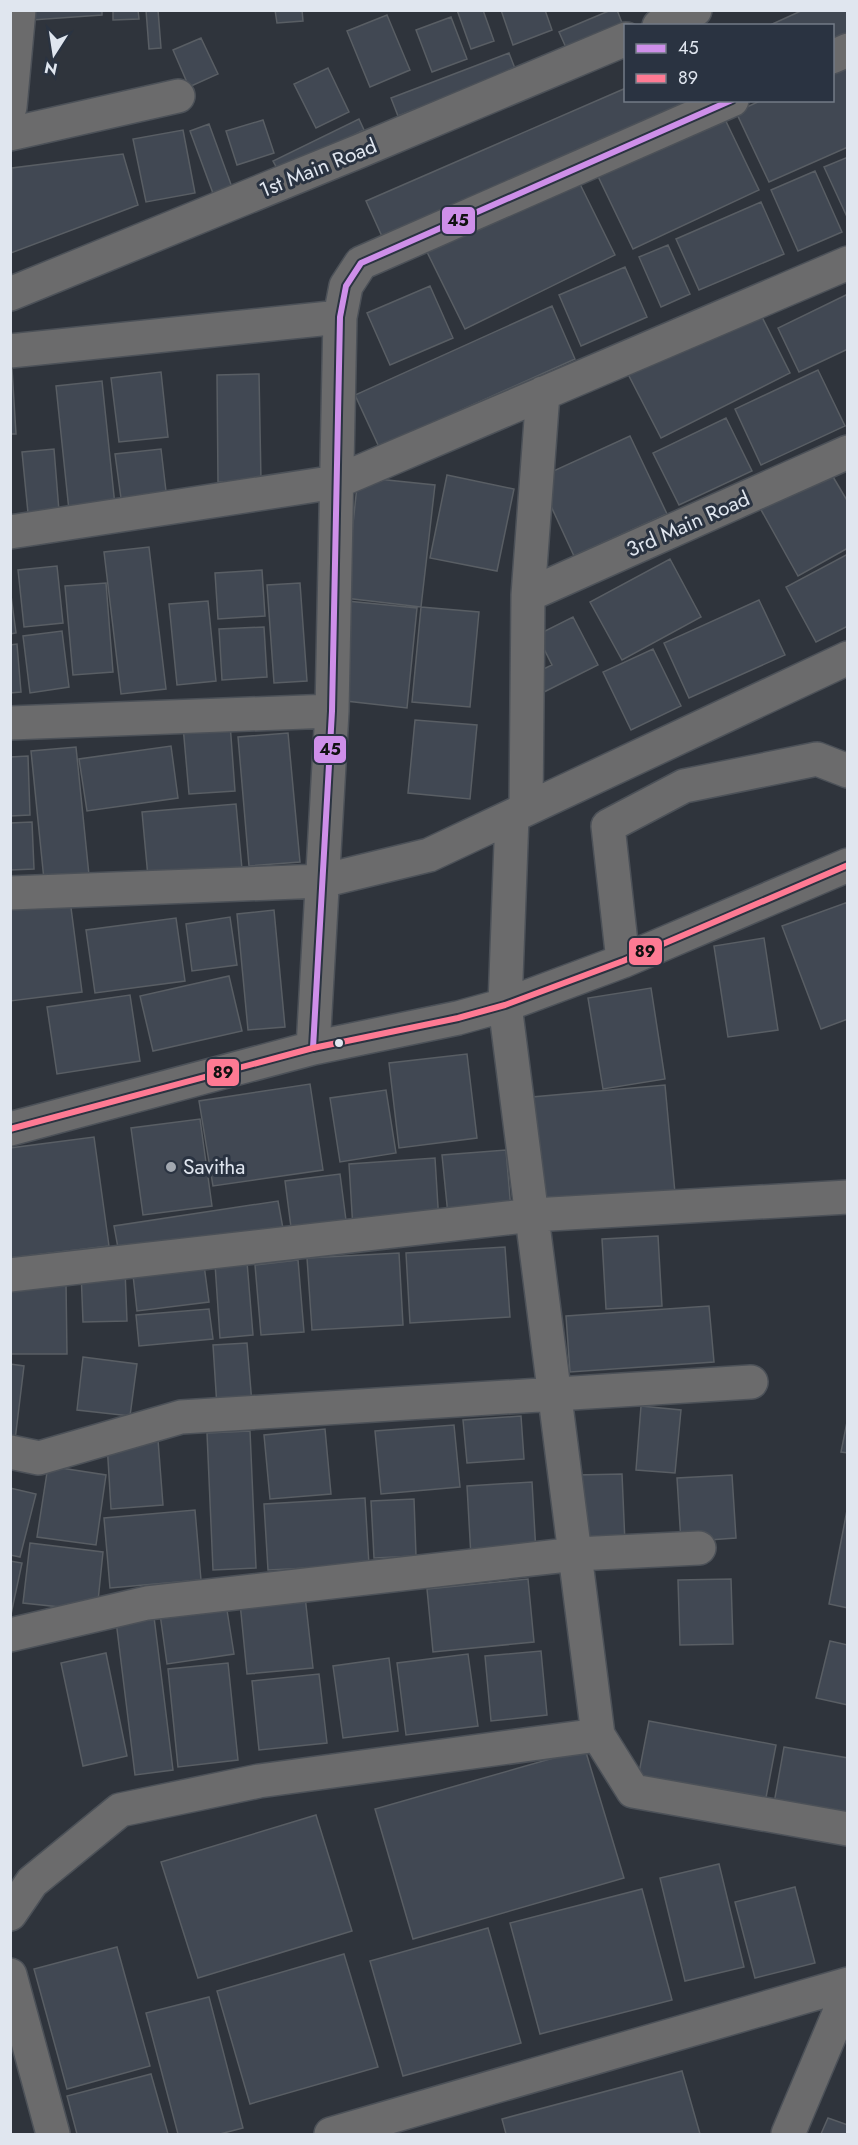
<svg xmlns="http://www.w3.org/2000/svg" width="858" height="2145" viewBox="0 0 858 2145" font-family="Jost,sans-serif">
  <rect width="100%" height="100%" fill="#2f343c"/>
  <path fill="#414853" stroke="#595e64" stroke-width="1.5" d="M 31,10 L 102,10 L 102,15 L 32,20 Z
    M 113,10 L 138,10 L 139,19 L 113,20 Z
    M 146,10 L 158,10 L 161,48 L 149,49 Z
    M 275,10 L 302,10 L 303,21 L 277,23 Z
    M 457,10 L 483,10 L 494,41 L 471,49 Z
    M 501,10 L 545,10 L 552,30 L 513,45 Z
    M 611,10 L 617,10 L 624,28 L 568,52 L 559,32 Z
    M 803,10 L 848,10 L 848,43 L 832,49 L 832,26 L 768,26 Z
    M 387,15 L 410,70 L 370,87 L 347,31 Z
    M 451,17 L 467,59 L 432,72 L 416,30 Z
    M 201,38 L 218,74 L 189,87 L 173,50 Z
    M 509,53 L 516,71 L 398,116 L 391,98 Z
    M 848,62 L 848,147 L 769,182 L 736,112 L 762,100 L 832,100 L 832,69 Z
    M 328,68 L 349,112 L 316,128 L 294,84 Z
    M 626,88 L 626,100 L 714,100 L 385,243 L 366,201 Z
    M 721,111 L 759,190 L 633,249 L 595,170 Z
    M 359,119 L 364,130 L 279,172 L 273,161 Z
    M 263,120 L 274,153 L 237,165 L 226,131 Z
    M 209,124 L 233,190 L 214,196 L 190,131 Z
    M 183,130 L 195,193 L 146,202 L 133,139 Z
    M 123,154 L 138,205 L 11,253 L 12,168 Z
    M 848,157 L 848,219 L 824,167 Z
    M 815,171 L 842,232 L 798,251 L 771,190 Z
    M 576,176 L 615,255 L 465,329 L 426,250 Z
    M 761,202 L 784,254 L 699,290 L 676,239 Z
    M 668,245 L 690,294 L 661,307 L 639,257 Z
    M 625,267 L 647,317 L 581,346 L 559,295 Z
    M 430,286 L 453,338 L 390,365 L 367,313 Z
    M 848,294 L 848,349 L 799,372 L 778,328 Z
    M 552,306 L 575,359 L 379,447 L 355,395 Z
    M 758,309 L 790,373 L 661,438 L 628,374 Z
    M 10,369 L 12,369 L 16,434 L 10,434 Z
    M 818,370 L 845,426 L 761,465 L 735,409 Z
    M 161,372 L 168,437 L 119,442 L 111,378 Z
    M 259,374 L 261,481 L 218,482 L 217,375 Z
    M 102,381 L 116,515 L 70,520 L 56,386 Z
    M 726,418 L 752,471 L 679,505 L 653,453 Z
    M 630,436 L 667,514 L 574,556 L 538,478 Z
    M 54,449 L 59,511 L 28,513 L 22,452 Z
    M 161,449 L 168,508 L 123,513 L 115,454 Z
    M 829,470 L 848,502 L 848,548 L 798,576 L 760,508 Z
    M 447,475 L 514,489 L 497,571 L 430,558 Z
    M 358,477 L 435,485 L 421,607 L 345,598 Z
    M 149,547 L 166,689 L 121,694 L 104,552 Z
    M 848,554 L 848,626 L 816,642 L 786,587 Z
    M 670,559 L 701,617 L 622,660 L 590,602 Z
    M 57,566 L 63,623 L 24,627 L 18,570 Z
    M 262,570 L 265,616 L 218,619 L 215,573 Z
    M 106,583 L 113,672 L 73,675 L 65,586 Z
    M 300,583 L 307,681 L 274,683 L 267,585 Z
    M 10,588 L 16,633 L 10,634 Z
    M 759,600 L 785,655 L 689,698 L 664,643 Z
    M 208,601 L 216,681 L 177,685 L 169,604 Z
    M 347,601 L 417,608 L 407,708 L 337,700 Z
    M 421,607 L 479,612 L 470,707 L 412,702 Z
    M 573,617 L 598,665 L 540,694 L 537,672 L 552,665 L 537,635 Z
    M 264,627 L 267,677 L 222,680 L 219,629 Z
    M 62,631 L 69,687 L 30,693 L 23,636 Z
    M 17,644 L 21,692 L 10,693 L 10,645 Z
    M 653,649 L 681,706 L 631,730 L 603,672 Z
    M 415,720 L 477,725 L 470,799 L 408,793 Z
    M 230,723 L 235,791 L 189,794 L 183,726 Z
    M 288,733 L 300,862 L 249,866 L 238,737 Z
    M 171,746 L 178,798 L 87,811 L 79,759 Z
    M 76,747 L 89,875 L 44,880 L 31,751 Z
    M 28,756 L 30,815 L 10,816 L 10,757 Z
    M 236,804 L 242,869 L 148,877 L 142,812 Z
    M 32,822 L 34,869 L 10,870 L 10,823 Z
    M 70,900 L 82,992 L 10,1001 L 10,907 Z
    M 848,902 L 848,1019 L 821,1029 L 782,926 Z
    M 274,910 L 285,1027 L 248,1030 L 237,914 Z
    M 230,917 L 237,965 L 192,971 L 186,924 Z
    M 176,918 L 185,981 L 95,993 L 86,930 Z
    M 764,938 L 778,1030 L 728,1037 L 714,946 Z
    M 229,976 L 242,1031 L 153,1051 L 140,996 Z
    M 651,988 L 665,1079 L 603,1089 L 588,998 Z
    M 130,995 L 140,1061 L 57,1074 L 47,1007 Z
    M 467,1054 L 477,1138 L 399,1148 L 389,1063 Z
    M 310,1084 L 323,1170 L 213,1186 L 199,1101 Z
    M 665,1085 L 675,1193 L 542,1205 L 532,1097 Z
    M 386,1090 L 396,1153 L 340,1162 L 330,1098 Z
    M 200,1119 L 212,1206 L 143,1215 L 131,1128 Z
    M 94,1137 L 109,1246 L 10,1258 L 10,1148 Z
    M 506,1150 L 511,1210 L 448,1215 L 442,1155 Z
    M 435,1158 L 439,1223 L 353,1229 L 349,1164 Z
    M 340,1174 L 347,1228 L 292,1235 L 285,1181 Z
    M 278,1201 L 284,1234 L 120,1259 L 114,1226 Z
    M 658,1236 L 662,1306 L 606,1309 L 602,1239 Z
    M 505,1247 L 510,1317 L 410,1323 L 406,1253 Z
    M 399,1253 L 403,1325 L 312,1330 L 307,1258 Z
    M 298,1260 L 304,1332 L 261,1335 L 255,1265 Z
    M 247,1262 L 253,1335 L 220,1338 L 215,1264 Z
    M 204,1265 L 209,1302 L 137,1311 L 133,1275 Z
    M 125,1270 L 127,1321 L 83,1322 L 81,1271 Z
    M 10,1282 L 66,1282 L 67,1354 L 10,1354 Z
    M 709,1306 L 714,1362 L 570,1372 L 566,1316 Z
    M 209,1309 L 213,1339 L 139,1346 L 136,1315 Z
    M 247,1343 L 252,1404 L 217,1407 L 213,1345 Z
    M 83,1357 L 137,1364 L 130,1416 L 77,1410 Z
    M 10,1364 L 24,1366 L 15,1440 L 10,1439 Z
    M 641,1406 L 681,1410 L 675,1473 L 636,1470 Z
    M 521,1416 L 524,1459 L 467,1463 L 463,1420 Z
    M 848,1417 L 848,1453 L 841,1452 Z
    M 454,1425 L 460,1487 L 381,1494 L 375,1431 Z
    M 325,1429 L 331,1494 L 270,1499 L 264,1435 Z
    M 250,1431 L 256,1568 L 213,1570 L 207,1433 Z
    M 158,1440 L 163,1505 L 111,1509 L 107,1443 Z
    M 48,1466 L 106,1475 L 96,1545 L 37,1537 Z
    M 622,1474 L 625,1543 L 578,1544 L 576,1475 Z
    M 732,1475 L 736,1538 L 681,1542 L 677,1478 Z
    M 532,1482 L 536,1553 L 471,1557 L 467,1486 Z
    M 10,1488 L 36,1494 L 20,1557 L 10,1555 Z
    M 365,1498 L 369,1565 L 268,1570 L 264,1504 Z
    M 414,1499 L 416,1556 L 374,1558 L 371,1501 Z
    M 848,1505 L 848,1608 L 829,1604 Z
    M 195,1510 L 201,1580 L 110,1588 L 104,1518 Z
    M 30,1543 L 103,1552 L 97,1611 L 23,1603 Z
    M 10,1561 L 22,1563 L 10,1619 Z
    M 528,1579 L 534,1642 L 433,1652 L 427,1589 Z
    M 731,1579 L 733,1644 L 680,1645 L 678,1580 Z
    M 305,1596 L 313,1668 L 247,1674 L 240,1603 Z
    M 226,1604 L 234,1654 L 167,1664 L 160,1614 Z
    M 154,1617 L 173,1770 L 135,1775 L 116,1621 Z
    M 830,1641 L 848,1645 L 848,1705 L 816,1698 Z
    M 541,1651 L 547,1715 L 491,1721 L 485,1656 Z
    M 106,1653 L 127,1756 L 83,1766 L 61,1663 Z
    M 468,1654 L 478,1726 L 406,1735 L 397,1663 Z
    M 389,1658 L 398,1731 L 343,1738 L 333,1666 Z
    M 228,1663 L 238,1760 L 178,1767 L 168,1669 Z
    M 319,1674 L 327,1743 L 259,1750 L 252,1681 Z
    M 649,1721 L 776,1745 L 764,1808 L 637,1783 Z
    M 784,1747 L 848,1758 L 848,1821 L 773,1809 Z
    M 585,1749 L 624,1878 L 413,1939 L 375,1809 Z
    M 316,1815 L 352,1931 L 198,1978 L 161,1862 Z
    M 719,1864 L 744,1967 L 685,1981 L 660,1878 Z
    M 795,1887 L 815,1963 L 755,1978 L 735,1902 Z
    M 642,1889 L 672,2000 L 540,2034 L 510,1923 Z
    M 488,1928 L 521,2043 L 403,2076 L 370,1961 Z
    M 117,1947 L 150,2066 L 67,2089 L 34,1969 Z
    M 344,1954 L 378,2067 L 250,2104 L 217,1991 Z
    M 209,1997 L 243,2128 L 220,2134 L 178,2134 L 146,2013 Z
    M 682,2071 L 700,2134 L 506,2134 L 502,2119 Z
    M 151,2074 L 168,2134 L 77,2134 L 67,2096 Z
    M 828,2118 L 848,2125 L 848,2134 L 821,2134 Z"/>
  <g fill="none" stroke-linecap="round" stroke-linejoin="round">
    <defs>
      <path id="minor" d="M 659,26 L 695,10
        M 832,57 L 848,50
        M 10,107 L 19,10
        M 10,134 L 178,96
        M 10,294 L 362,150 L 626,39
        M 10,351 L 340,317
        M 10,532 L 336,482 L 848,263
        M 528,595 L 848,452
        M 10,723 L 332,711
        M 526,809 L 528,595 L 543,393
        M 512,816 L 505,1005 L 598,1735 L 633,1791 L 848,1829
        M 10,893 L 322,881 L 429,855 L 848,658
        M 623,961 L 608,826 L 684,786 L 817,759 L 848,771
        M 313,1048 L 332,711 L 340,317 L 346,286 L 361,263 L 732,100
        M 10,1129 L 313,1048 L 458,1018 L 505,1005 L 623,961 L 848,865
        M 10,1275 L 533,1215 L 848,1197
        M 10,1452 L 39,1458 L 181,1417 L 751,1382
        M 10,1635 L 147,1603 L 576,1554 L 699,1548
        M 10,1914 L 32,1882 L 120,1810 L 259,1781 L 598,1735
        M 10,1975 L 53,2134
        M 331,2134 L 848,1984
        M 788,2134 L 848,1992"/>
    </defs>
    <use href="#minor" stroke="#4c5158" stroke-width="36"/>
    <use href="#minor" stroke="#6b6b6c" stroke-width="33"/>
    <defs>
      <path id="bus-1" d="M 313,1048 L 332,711 L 340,317 L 346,286 L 361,263 L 732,100"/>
      <path id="bus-2" d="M 10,1129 L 313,1048 L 458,1018 L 505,1005 L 623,961 L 848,865"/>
    </defs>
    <use href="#bus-1" stroke="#2a3341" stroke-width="10"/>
    <use href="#bus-2" stroke="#2a3341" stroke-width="10"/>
    <use href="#bus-1" stroke="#ce8fe9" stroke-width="6"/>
    <use href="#bus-2" stroke="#fe7a93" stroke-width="6"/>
  </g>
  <circle fill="#e0e6ef" stroke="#2a3341" stroke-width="2" cx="339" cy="1043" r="5"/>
  <circle fill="#a2a8b0" stroke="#2a3341" stroke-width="2" cx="171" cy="1167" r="6"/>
  <g text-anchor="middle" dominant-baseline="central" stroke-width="6" stroke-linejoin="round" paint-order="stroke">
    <g font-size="21" fill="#e0e6ef" stroke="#2a3341">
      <text transform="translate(318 168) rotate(-22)">1st Main Road</text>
      <text transform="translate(688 524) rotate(-24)">3rd Main Road</text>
    </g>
    <g font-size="21" fill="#e0e6ef" stroke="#2a3341" text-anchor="start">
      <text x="183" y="1167">Savitha</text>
    </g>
  </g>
  <g stroke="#2a3341" stroke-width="2">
    <rect x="441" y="206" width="35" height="29" rx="6" fill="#ce8fe9"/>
    <rect x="313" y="735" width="34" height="29" rx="6" fill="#ce8fe9"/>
    <rect x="628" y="937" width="35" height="29" rx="6" fill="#fe7a93"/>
    <rect x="206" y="1058" width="34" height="29" rx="6" fill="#fe7a93"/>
  </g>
  <g font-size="16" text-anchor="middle" font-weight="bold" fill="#111">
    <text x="458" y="226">45</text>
    <text x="330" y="755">45</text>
    <text x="645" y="957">89</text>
    <text x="223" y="1078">89</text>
  </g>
  <rect width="858" height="2145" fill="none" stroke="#e0e6ef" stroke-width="24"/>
  <rect x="624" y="24" width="210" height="78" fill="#2a3341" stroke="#737b87" stroke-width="1.5"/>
  <rect x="636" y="44" width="30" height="9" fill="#ce8fe9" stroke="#737b87" stroke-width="1.5"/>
  <text x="678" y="54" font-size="18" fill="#e0e6ef">45</text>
  <rect x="636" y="74" width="30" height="9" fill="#fe7a93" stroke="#737b87" stroke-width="1.5"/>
  <text x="678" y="84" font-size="18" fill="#e0e6ef">89</text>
  <g transform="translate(54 54) rotate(192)" stroke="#2a3341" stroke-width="4.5" paint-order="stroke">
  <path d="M0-4.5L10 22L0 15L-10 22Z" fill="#e0e6ef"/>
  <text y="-9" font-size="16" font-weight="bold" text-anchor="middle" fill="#e0e6ef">N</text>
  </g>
</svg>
